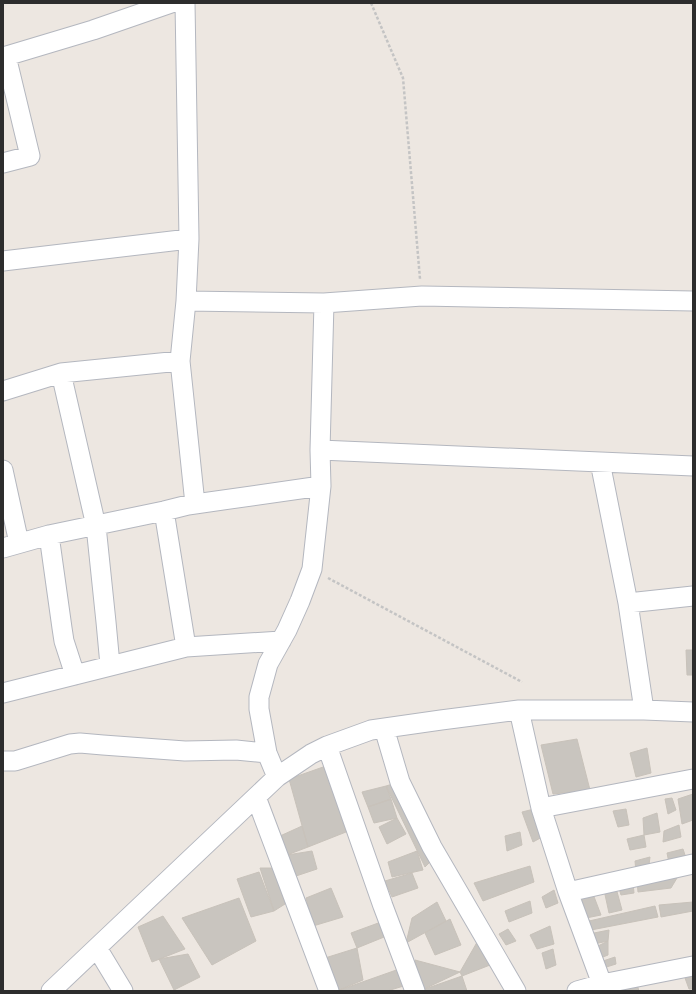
<svg xmlns="http://www.w3.org/2000/svg" width="696" height="994" viewBox="0 0 696 994" font-family="'IBM Plex Sans',sans-serif">
  <rect width="100%" height="100%" fill="#ede7e1"/>
  <path fill="#c9c5bf" stroke="#c8c2ba" d="M 686,650 L 693,650 L 693,675 L 687,675 Z
    M 577,739 L 590,790 L 553,794 L 541,745 Z
    M 647,748 L 651,773 L 636,777 L 630,753 Z
    M 326,766 L 346,832 L 308,847 L 289,779 Z
    M 396,783 L 433,859 L 425,867 L 386,786 Z
    M 386,786 L 391,799 L 368,807 L 362,792 Z
    M 693,794 L 693,820 L 682,824 L 678,799 Z
    M 672,798 L 676,810 L 668,814 L 665,799 Z
    M 391,799 L 397,818 L 374,823 L 368,807 Z
    M 534,809 L 544,836 L 533,842 L 522,812 Z
    M 626,809 L 629,825 L 618,827 L 613,811 Z
    M 657,813 L 660,832 L 644,835 L 643,818 Z
    M 397,818 L 406,834 L 387,844 L 379,827 Z
    M 679,825 L 681,837 L 663,842 L 664,831 Z
    M 302,826 L 308,847 L 287,855 L 280,836 Z
    M 520,832 L 522,845 L 507,851 L 505,836 Z
    M 644,835 L 646,847 L 630,850 L 627,839 Z
    M 683,849 L 686,858 L 669,863 L 667,853 Z
    M 312,851 L 317,869 L 293,877 L 287,855 Z
    M 417,851 L 423,870 L 392,877 L 388,862 Z
    M 650,857 L 649,865 L 636,872 L 635,861 Z
    M 530,866 L 534,882 L 483,901 L 474,883 Z
    M 260,868 L 273,868 L 285,904 L 274,911 Z
    M 259,872 L 274,911 L 251,917 L 237,879 Z
    M 412,873 L 418,888 L 392,897 L 385,881 Z
    M 677,878 L 671,888 L 638,892 L 637,881 Z
    M 633,883 L 634,893 L 621,895 L 618,885 Z
    M 331,888 L 343,917 L 313,926 L 306,898 Z
    M 616,888 L 622,910 L 609,913 L 604,890 Z
    M 554,890 L 558,903 L 546,908 L 542,897 Z
    M 593,894 L 601,915 L 586,918 L 581,897 Z
    M 239,898 L 256,941 L 212,965 L 182,918 Z
    M 530,901 L 532,913 L 509,922 L 505,911 Z
    M 437,902 L 446,921 L 406,943 L 412,918 Z
    M 693,902 L 693,911 L 661,917 L 659,905 Z
    M 655,906 L 658,917 L 591,930 L 589,921 Z
    M 163,916 L 185,949 L 152,962 L 138,927 Z
    M 450,919 L 461,945 L 435,955 L 425,933 Z
    M 381,922 L 389,935 L 357,948 L 351,933 Z
    M 550,926 L 554,944 L 537,949 L 530,935 Z
    M 508,929 L 516,941 L 506,945 L 499,934 Z
    M 609,930 L 608,941 L 594,944 L 594,933 Z
    M 480,937 L 490,965 L 462,976 L 460,972 Z
    M 608,941 L 608,955 L 598,959 L 596,947 Z
    M 357,948 L 363,980 L 337,991 L 325,958 Z
    M 553,949 L 556,965 L 546,969 L 542,953 Z
    M 188,954 L 200,977 L 174,990 L 159,959 Z
    M 615,957 L 616,964 L 600,969 L 600,962 Z
    M 415,960 L 460,972 L 422,990 Z
    M 402,968 L 407,985 L 387,991 L 337,991 Z
    M 462,976 L 467,991 L 423,991 L 422,990 Z
    M 693,977 L 693,989 L 689,989 L 685,978 Z
    M 636,981 L 639,991 L 608,991 Z"/>
  <g fill="none" stroke-linecap="round" stroke-linejoin="round">
    <defs>
      <path id="street" d="M 185,3 L 189,239 L 186,301 L 180,361 L 195,504
        M 3,57 L 93,30 L 171,3
        M 3,163 L 30,156 L 6,56
        M 3,261 L 189,239
        M 186,301 L 324,303 L 422,296 L 693,301
        M 61,373 L 96,526 L 106,622 L 110,665
        M 3,391 L 61,373 L 180,361
        M 320,450 L 693,466
        M 600,462 L 628,603 L 644,710
        M 3,470 L 19,543
        M 164,511 L 186,647
        M 49,535 L 62,628 L 64,641 L 75,675
        M 3,548 L 49,535 L 164,511 L 188,505 L 321,486
        M 628,603 L 693,596
        M 3,693 L 186,647 L 281,641
        M 519,710 L 541,808 L 568,892 L 602,984 L 603,991
        M 384,728 L 400,782 L 432,847 L 516,991
        M 327,746 L 383,906 L 415,991
        M 3,761 L 15,761 L 70,744 L 80,743 L 103,745 L 185,751 L 236,750 L 267,753
        M 277,777 L 267,753 L 259,709 L 259,697 L 268,664 L 287,630 L 300,601 L 312,569 L 321,486 L 320,450 L 324,303
        M 256,797 L 329,991
        M 541,808 L 693,779
        M 568,892 L 693,864
        M 97,948 L 123,991
        M 51,991 L 277,777 L 311,754 L 327,746 L 371,730 L 441,720 L 519,710 L 644,710 L 693,712
        M 577,991 L 602,984 L 693,966"/>
    </defs>
    <use href="#street" stroke="#b4b7bf" stroke-width="21"/>
    <path stroke="#c4c4c4" stroke-width="2.5" stroke-dasharray="3 2" stroke-linecap="butt" d="M 371,3 L 403,78 L 420,279
      M 328,578 L 522,682"/>
    <use href="#street" stroke="#fff" stroke-width="19"/>
  </g>
  <rect width="696" height="994" fill="none" stroke="#2d2d2d" stroke-width="8"/>
</svg>
